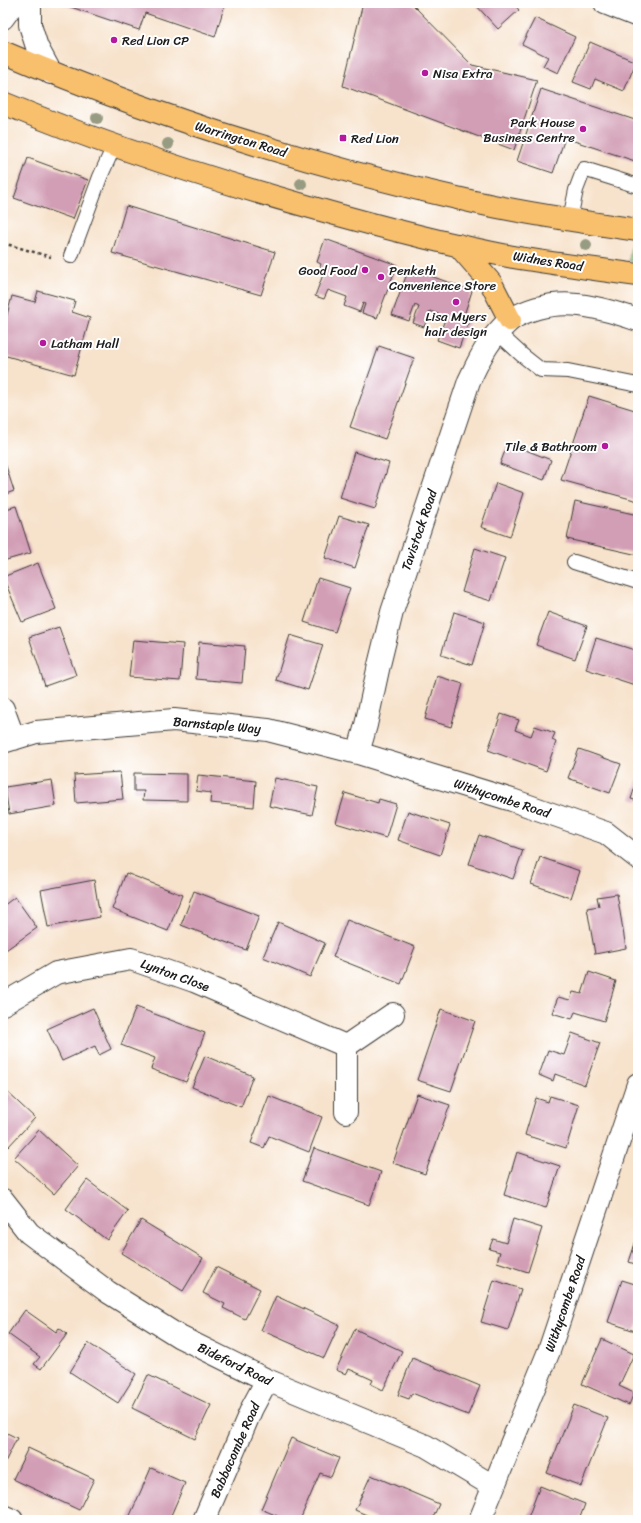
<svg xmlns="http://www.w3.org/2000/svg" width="641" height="1523" viewBox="0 0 641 1523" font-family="Sriracha,sans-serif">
  <rect width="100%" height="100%" fill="#fff"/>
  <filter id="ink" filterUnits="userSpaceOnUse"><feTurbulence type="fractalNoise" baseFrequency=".025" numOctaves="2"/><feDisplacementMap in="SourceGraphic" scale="8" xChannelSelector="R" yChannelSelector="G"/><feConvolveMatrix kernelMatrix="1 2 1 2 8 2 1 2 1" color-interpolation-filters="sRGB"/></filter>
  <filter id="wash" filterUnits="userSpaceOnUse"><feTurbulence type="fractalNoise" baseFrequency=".012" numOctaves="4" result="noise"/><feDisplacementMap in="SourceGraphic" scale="16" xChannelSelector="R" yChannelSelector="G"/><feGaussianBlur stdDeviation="0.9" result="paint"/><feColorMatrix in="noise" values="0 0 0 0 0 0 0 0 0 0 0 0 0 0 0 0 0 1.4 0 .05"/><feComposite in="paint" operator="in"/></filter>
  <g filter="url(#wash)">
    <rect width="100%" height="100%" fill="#f7e2cb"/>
    <path fill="#86c880" stroke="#51724e" d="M 631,244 L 638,245 L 638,262 L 629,261 Z"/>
    <g id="blocks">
      <path fill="#d29eb5" d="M 59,3 L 221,3 L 225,4 L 215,37 L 145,13 L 139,30 Z
        M 363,3 L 411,3 L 472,65 L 537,80 L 514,150 L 343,86 Z
        M 474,3 L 513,3 L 519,10 L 498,29 Z
        M 535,18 L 575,37 L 558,73 L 543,66 L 548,57 L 522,44 Z
        M 590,42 L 636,62 L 624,91 L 595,79 L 591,89 L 573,82 Z
        M 541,89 L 638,121 L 638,162 L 565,138 L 553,173 L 517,161 Z
        M 28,158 L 88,180 L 73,219 L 14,198 Z
        M 126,206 L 275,252 L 261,295 L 112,253 Z
        M 325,239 L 397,265 L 377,318 L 362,313 L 365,304 L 363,303 L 360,312 L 344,306 L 347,297 L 328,290 L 324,299 L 315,296 L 324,272 L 319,270 L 321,264 L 317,262 Z
        M 409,268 L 472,291 L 462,321 L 468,323 L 459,348 L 437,340 L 446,317 L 430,311 L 424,327 L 413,323 L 419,307 L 415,305 L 409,321 L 392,315 Z
        M 38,291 L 75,301 L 72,312 L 90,318 L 74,375 L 3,355 L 3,330 L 12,296 L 35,302 Z
        M 379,346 L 414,358 L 385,439 L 350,427 Z
        M 589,396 L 638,411 L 638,501 L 561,480 Z
        M 508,443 L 551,460 L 544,480 L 500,464 Z
        M 354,452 L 389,463 L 375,509 L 340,498 Z
        M 5,463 L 14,491 L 3,495 L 3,464 Z
        M 496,483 L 524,493 L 510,537 L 481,527 Z
        M 575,501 L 638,515 L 638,555 L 567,539 Z
        M 16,506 L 31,553 L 3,561 L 3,510 Z
        M 339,516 L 369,525 L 355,568 L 325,558 Z
        M 475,548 L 505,558 L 491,601 L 462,592 Z
        M 38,563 L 56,609 L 22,622 L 3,577 Z
        M 318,578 L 350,588 L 335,632 L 304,622 Z
        M 454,612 L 485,622 L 472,665 L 441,655 Z
        M 548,612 L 587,626 L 575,659 L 536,645 Z
        M 59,627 L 76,675 L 45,686 L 29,637 Z
        M 290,635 L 323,645 L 308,690 L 276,680 Z
        M 596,638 L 638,651 L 638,686 L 586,669 Z
        M 133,640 L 183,644 L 180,681 L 129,677 Z
        M 199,642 L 245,646 L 242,683 L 196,679 Z
        M 437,676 L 463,684 L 451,727 L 425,719 Z
        M 501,714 L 519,720 L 515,730 L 531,736 L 535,726 L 555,733 L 552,740 L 556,742 L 546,771 L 488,750 Z
        M 579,749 L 621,764 L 610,793 L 568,778 Z
        M 120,772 L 123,799 L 76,803 L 74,775 Z
        M 134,773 L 187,774 L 187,801 L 143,800 L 144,791 L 134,791 Z
        M 198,775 L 256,781 L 254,807 L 210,803 L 211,793 L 196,791 Z
        M 275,778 L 318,787 L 312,815 L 269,806 Z
        M 638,778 L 638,801 L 631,799 Z
        M 52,780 L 56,806 L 9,814 L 5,787 Z
        M 345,793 L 378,803 L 379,799 L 396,804 L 386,838 L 336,823 Z
        M 408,811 L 450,825 L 440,855 L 398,840 Z
        M 479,835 L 523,850 L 513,879 L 469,864 Z
        M 540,857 L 580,871 L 571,898 L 531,884 Z
        M 126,873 L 182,895 L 168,931 L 112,909 Z
        M 94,880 L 100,917 L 48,927 L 41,890 Z
        M 194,891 L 259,916 L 246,950 L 181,925 Z
        M 617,894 L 626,948 L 595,954 L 587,908 L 599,906 L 597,897 Z
        M 15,897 L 37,928 L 3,952 L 3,906 Z
        M 347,920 L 415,947 L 401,984 L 333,957 Z
        M 278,922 L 325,943 L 310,977 L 263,957 Z
        M 589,972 L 616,981 L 604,1021 L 575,1012 L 572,1019 L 552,1013 L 558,997 L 570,1000 L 573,992 L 582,994 Z
        M 136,1007 L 205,1033 L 186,1082 L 151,1069 L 155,1058 L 121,1045 Z
        M 93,1008 L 111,1049 L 99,1055 L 95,1046 L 62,1061 L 47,1029 Z
        M 441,1009 L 475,1021 L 451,1091 L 417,1080 Z
        M 572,1033 L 600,1043 L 585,1085 L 555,1074 L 553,1081 L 539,1075 L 548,1050 L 564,1055 Z
        M 205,1056 L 253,1076 L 241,1107 L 192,1087 Z
        M 3,1088 L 35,1118 L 8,1147 L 3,1142 Z
        M 417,1094 L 450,1105 L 425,1174 L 393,1163 Z
        M 269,1096 L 322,1117 L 309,1152 L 269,1136 L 264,1148 L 251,1143 Z
        M 550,1096 L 579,1105 L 566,1148 L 525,1135 L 536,1098 L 548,1102 Z
        M 39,1130 L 78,1166 L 54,1194 L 14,1158 Z
        M 314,1148 L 381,1172 L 369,1205 L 302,1181 Z
        M 517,1152 L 560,1166 L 546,1208 L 504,1195 Z
        M 87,1180 L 128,1211 L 107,1240 L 66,1209 Z
        M 513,1219 L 542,1228 L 528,1272 L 497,1262 L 500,1252 L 489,1249 L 493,1239 L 506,1243 Z
        M 141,1220 L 203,1258 L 183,1291 L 121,1253 Z
        M 638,1234 L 638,1265 L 629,1262 Z
        M 216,1267 L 260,1289 L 245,1319 L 223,1308 L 225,1304 L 203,1293 Z
        M 494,1280 L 521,1289 L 508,1330 L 481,1322 Z
        M 622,1280 L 638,1285 L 638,1322 L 635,1331 L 608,1322 Z
        M 276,1296 L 339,1325 L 324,1358 L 261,1330 Z
        M 25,1310 L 56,1332 L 59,1328 L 67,1334 L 41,1369 L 34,1364 L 40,1357 L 8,1334 Z
        M 355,1329 L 402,1351 L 383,1390 L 371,1384 L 373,1380 L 349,1369 L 346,1374 L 336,1370 Z
        M 602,1339 L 634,1354 L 619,1386 L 634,1393 L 629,1405 L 582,1384 Z
        M 88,1343 L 136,1374 L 118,1403 L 70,1372 Z
        M 412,1358 L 480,1386 L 468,1415 L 412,1393 L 409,1399 L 398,1395 Z
        M 148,1375 L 211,1405 L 195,1439 L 132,1408 Z
        M 574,1405 L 608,1418 L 581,1486 L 547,1473 Z
        M 3,1431 L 17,1438 L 3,1466 Z
        M 291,1438 L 339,1458 L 331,1477 L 320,1473 L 300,1520 L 287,1520 L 261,1509 Z
        M 28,1448 L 94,1479 L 79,1510 L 13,1479 Z
        M 151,1468 L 185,1483 L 169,1520 L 128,1520 Z
        M 371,1475 L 439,1504 L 432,1520 L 378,1520 L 355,1510 Z
        M 540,1486 L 585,1504 L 579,1520 L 527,1520 Z"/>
    </g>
  </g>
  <g filter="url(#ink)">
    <use href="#blocks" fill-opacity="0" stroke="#3d3a36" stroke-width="1"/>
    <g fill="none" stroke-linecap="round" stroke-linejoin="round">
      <defs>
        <path id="service" d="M 570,219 L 576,190 L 584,169 L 638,186
          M 71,256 L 100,177 L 114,146
          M 497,332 L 522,355 L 541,370 L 568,371 L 638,385
          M 574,562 L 638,582"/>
        <path id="minor" d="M 605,3 L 638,16
          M 3,709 L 14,739
          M 3,742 L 36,732 L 174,720 L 268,730 L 358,753 L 512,800 L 606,833 L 638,858
          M 358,753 L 366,725 L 379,665 L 392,612 L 469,381 C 482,354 488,340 510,320
          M 3,1004 L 56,973 L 131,959 L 194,981 L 346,1046
          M 346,1112 L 346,1046 L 393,1014
          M 3,1200 L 29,1233 L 108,1292 L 180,1337 L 267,1380 L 426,1446 L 493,1486
          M 3,1516 L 12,1520
          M 204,1520 L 252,1408 L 267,1380
          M 480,1520 L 549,1351 L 638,1084"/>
        <path id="tertiary" d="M 30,3 L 30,25 L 37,47 L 51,73
          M 3,18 L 14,3
          M 510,320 C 553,294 594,305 638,320"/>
        <path id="primary" d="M 3,52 C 155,117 313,166 474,202 C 528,214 583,222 638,230
          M 3,103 C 103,144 206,178 310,207 C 377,226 445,244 513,257 C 555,264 596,269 638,275
          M 458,245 L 491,283 L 510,320"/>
      </defs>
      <use href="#service" stroke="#3d3a36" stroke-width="16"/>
      <use href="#minor" stroke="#3d3a36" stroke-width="24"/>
      <use href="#tertiary" stroke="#3d3a36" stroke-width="24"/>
      <use href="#primary" stroke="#3d3a36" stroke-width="24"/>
      <path stroke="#3d3a36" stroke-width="2.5" stroke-dasharray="3 3" stroke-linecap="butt" d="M 3,243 L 51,257"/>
      <use href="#service" stroke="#fff" stroke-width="14"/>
      <use href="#minor" stroke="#fff" stroke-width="22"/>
      <use href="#tertiary" stroke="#fff" stroke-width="22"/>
      <use href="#primary" stroke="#f8bf6c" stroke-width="22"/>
    </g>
    <g fill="#969b81">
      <circle cx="97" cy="118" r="6"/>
      <circle cx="168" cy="144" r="6"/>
      <circle cx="301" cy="184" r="6"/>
      <circle cx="586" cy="245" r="6"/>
    </g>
  </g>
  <g fill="#b5179e" stroke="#fff" stroke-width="1.5">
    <circle cx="114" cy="40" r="4"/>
    <circle cx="425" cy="73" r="4"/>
    <circle cx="583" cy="129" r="4"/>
    <rect x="339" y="134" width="8" height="8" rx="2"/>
    <circle cx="365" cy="270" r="4"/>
    <circle cx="381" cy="277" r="4"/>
    <circle cx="456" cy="302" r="4"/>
    <circle cx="43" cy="343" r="4"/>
    <circle cx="605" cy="446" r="4"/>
  </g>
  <g text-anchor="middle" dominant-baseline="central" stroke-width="4" stroke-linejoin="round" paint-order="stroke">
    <g font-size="13" fill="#1c1c1c" stroke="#fff" text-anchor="start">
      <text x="122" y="40">Red Lion CP</text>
      <text x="433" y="73">Nisa Extra</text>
      <text x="575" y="122" text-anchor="end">Park House<tspan x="575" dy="15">Business Centre</tspan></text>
      <text x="351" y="138">Red Lion</text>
      <text x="357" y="270" text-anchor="end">Good Food</text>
      <text x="389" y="270">Penketh<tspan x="389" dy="15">Convenience Store</tspan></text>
      <text x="456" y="316" text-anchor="middle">Lisa Myers<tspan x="456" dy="15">hair design</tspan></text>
      <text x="51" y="343">Latham Hall</text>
      <text x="597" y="446" text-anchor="end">Tile &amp; Bathroom</text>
    </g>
    <g font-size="13" fill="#1c1c1c" stroke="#fff">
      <text transform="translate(241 139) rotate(17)">Warrington Road</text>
      <text transform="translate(548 261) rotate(9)">Widnes Road</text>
      <text transform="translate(419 530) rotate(-71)">Tavistock Road</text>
      <text transform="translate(217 725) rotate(5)">Barnstaple Way</text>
      <text transform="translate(502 798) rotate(18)">Withycombe Road</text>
      <text transform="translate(175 975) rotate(20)">Lynton Close</text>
      <text transform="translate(565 1304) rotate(-71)">Withycombe Road</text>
      <text transform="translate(235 1364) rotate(26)">Bideford Road</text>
      <text transform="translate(235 1450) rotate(-66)">Babbacombe Road</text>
    </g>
  </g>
  <rect width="641" height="1523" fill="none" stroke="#fff" stroke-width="16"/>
</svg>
